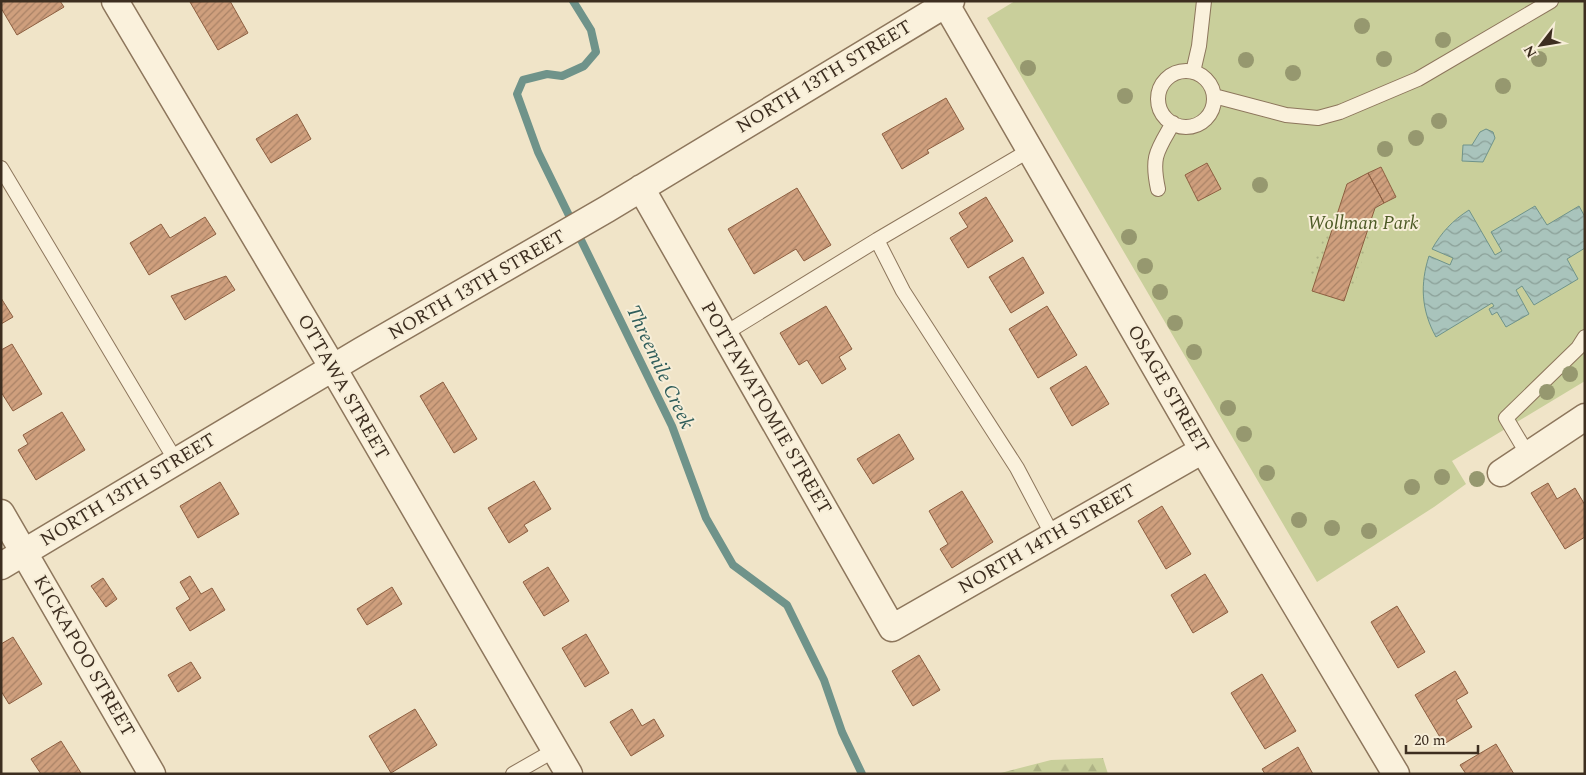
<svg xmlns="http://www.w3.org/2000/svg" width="1586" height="775" viewBox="0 0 1586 775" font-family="Spectral,serif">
  <defs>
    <pattern id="forest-firs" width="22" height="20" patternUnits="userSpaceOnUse" patternTransform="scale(1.25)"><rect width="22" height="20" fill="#c9cf9b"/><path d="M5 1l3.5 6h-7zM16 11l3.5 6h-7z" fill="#aeb285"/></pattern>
    <pattern id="garden-dots" width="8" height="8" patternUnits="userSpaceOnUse" patternTransform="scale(1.25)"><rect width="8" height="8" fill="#c9cf9b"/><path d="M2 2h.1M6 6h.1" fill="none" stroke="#aeb285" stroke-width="1.8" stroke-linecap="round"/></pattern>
    <pattern id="water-waves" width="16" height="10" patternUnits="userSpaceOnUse" patternTransform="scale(1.25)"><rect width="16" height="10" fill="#a9c4bc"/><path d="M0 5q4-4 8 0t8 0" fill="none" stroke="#8ba098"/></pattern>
    <pattern id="building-hatch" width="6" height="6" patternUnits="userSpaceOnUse" patternTransform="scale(1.25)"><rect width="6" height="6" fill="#cf9f7d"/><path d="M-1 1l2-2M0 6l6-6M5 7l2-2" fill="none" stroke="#a98266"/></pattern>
  </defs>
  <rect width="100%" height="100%" fill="#f0e4c8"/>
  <path fill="#c9cf9b" d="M 1015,1 L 1585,1 L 1585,381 L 1452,461 L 1466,484 L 1434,507 L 1317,582 L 987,18 Z"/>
  <path fill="url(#forest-firs)" d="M 1103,758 L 1108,774 L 997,774 L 1051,760 Z"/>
  <path fill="url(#garden-dots)" d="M 1328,225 L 1333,225 L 1315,282 L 1310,274 Z
    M 1367,233 L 1369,239 L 1353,289 L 1348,291 Z"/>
  <path fill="url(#water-waves)" stroke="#6f938a" d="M 1486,129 L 1493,132 L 1495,138 L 1483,162 L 1462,161 L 1463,145 L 1472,145 L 1480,132 Z
    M 1535,206 L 1547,225 L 1579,206 L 1585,217 L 1585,248 L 1567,259 L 1578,279 L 1534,305 L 1522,286 L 1516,290 L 1529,314 L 1506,327 L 1497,312 L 1492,315 L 1489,309 L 1494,306 L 1492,303 L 1436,337 C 1421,310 1420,284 1429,256 L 1450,265 L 1453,258 L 1432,249 C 1441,233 1453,220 1469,210 L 1495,255 L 1502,251 L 1491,232 Z"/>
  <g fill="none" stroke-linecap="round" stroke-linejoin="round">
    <path stroke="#6f938a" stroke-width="8" d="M 573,1 L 591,30 L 596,52 L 584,66 L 562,76 L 547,74 L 523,80 L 517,94 L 538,152 L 672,426 L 706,518 L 733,565 L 787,605 L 824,680 L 842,732 L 862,774"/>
  </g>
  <path fill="url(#building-hatch)" stroke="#8d5f41" d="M 1,1 L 60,1 L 64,7 L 17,35 L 1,8 Z
    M 230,1 L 248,33 L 218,50 L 190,2 Z
    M 946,98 L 964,129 L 927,150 L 929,153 L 902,169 L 882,134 Z
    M 297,114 L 311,139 L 271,163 L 256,139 Z
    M 1207,163 L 1221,189 L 1198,201 L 1185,175 Z
    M 1381,167 L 1396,197 L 1384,203 L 1368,173 Z
    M 1368,173 L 1384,203 L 1375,208 L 1344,301 L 1312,291 L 1347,184 Z
    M 797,188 L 831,245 L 804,261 L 796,249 L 754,274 L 728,229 Z
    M 986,197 L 1013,241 L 968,268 L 950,238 L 968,227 L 959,213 Z
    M 205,217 L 216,234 L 149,275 L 130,243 L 161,224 L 170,238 Z
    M 1023,257 L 1044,293 L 1011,313 L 989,277 Z
    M 226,276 L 235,290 L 185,320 L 171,296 Z
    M 1,298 L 13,317 L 1,324 Z
    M 826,306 L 852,349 L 839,357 L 846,369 L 822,384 L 807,360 L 799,365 L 780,333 Z
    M 1047,306 L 1077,355 L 1038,378 L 1009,329 Z
    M 12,344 L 42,394 L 13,411 L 1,392 L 1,350 Z
    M 1086,366 L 1109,404 L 1072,426 L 1050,388 Z
    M 443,382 L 477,439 L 454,453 L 420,396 Z
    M 62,412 L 85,450 L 36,480 L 18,450 L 28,444 L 23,435 Z
    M 899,434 L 914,459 L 873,484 L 857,459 Z
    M 534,481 L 551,509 L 524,525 L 528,531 L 509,543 L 488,508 Z
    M 220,482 L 239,514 L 198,538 L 180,506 Z
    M 1548,483 L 1557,499 L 1575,488 L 1585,505 L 1585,537 L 1565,549 L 1531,493 Z
    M 962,491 L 993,542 L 952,568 L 940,549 L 948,544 L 929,511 Z
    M 1162,506 L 1191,554 L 1166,569 L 1138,521 Z
    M 548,567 L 569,601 L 544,616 L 523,582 Z
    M 1205,574 L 1228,612 L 1193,633 L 1171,595 Z
    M 190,576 L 201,594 L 212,588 L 225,610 L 190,631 L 176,608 L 190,599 L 180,582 Z
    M 103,578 L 117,599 L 106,607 L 91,586 Z
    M 392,587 L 402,604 L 367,625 L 357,609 Z
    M 1397,606 L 1425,652 L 1398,668 L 1371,622 Z
    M 586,634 L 609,673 L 585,687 L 562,648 Z
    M 13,637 L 42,684 L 9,704 L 1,691 L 1,644 Z
    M 919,655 L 940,690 L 913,706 L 892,671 Z
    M 191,662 L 201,678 L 178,692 L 168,675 Z
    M 1455,671 L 1468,693 L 1456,700 L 1472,727 L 1444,744 L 1415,695 Z
    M 1262,674 L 1296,731 L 1265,749 L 1231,693 Z
    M 415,709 L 437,745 L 391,773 L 369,736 Z
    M 632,709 L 642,726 L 654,719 L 664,736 L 631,756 L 610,722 Z
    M 61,741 L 81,773 L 41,774 L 31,759 Z
    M 1496,744 L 1514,774 L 1466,774 L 1460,765 Z
    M 1298,747 L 1313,774 L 1265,774 L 1262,769 Z"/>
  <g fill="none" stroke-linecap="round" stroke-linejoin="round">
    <defs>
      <path id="lane" d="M1158 99a28 28 0 1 1 56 0a28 28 0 1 1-56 0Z
        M 1193,72 L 1199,46 L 1204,1
        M 1214,96 L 1286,115 L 1318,118 L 1340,112 L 1418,79 L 1551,1
        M 1030,150 L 877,240 L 903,291 L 1017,468 L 1053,536
        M 1,168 L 176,461
        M 1158,189 C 1151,156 1157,151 1173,123
        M 724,334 L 877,240
        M 1528,455 L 1506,418 L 1578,348 L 1585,337
        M 513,774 L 555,750"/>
      <path id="street" d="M 115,1 L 333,368 L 569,774
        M 944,1 L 1203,450 L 1396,774
        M 641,188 L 892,628 L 1203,450
        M 1501,473 L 1585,417
        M 1,513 L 152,774
        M 1,566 L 361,351 L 607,209 L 951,1"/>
    </defs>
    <use href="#lane" stroke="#8d765c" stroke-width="16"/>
    <use href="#street" stroke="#8d765c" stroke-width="29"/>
    <use href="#lane" stroke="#faf1dc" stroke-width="14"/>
    <use href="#street" stroke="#faf1dc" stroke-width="26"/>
  </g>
  <g fill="#96986f">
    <circle cx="1362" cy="26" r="8"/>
    <circle cx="1443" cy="40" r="8"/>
    <circle cx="1384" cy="59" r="8"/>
    <circle cx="1539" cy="59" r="8"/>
    <circle cx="1246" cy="60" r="8"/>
    <circle cx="1028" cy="68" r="8"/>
    <circle cx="1293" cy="73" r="8"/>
    <circle cx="1503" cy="86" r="8"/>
    <circle cx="1125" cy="96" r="8"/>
    <circle cx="1439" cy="121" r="8"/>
    <circle cx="1416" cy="138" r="8"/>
    <circle cx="1385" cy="149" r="8"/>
    <circle cx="1260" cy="185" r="8"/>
    <circle cx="1129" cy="237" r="8"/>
    <circle cx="1145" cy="266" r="8"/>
    <circle cx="1160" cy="292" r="8"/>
    <circle cx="1175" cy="323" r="8"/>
    <circle cx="1194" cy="352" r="8"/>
    <circle cx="1570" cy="374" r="8"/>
    <circle cx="1547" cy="392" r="8"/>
    <circle cx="1228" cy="408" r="8"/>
    <circle cx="1244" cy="434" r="8"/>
    <circle cx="1267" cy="473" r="8"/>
    <circle cx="1442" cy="477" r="8"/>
    <circle cx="1477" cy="479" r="8"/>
    <circle cx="1412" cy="487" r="8"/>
    <circle cx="1299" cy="520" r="8"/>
    <circle cx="1332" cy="528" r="8"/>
    <circle cx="1369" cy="531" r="8"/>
  </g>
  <g text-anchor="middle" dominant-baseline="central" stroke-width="4" stroke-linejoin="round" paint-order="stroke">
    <g font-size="19" fill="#3d2e20" stroke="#f7eed8">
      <text transform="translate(824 77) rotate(-31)">NORTH 13TH STREET</text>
      <text transform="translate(477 285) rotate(-30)">NORTH 13TH STREET</text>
      <text transform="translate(343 387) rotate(60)">OTTAWA STREET</text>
      <text transform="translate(1168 389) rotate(60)">OSAGE STREET</text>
      <text transform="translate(766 408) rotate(60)">POTTAWATOMIE STREET</text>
      <text transform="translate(128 490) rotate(-31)">NORTH 13TH STREET</text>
      <text transform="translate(1047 539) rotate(-30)">NORTH 14TH STREET</text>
      <text transform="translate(84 656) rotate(60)">KICKAPOO STREET</text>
    </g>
    <g font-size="19" font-style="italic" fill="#4d5a26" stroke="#f7eed8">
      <text x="1363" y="223">Wollman Park</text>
    </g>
    <g font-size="20" font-style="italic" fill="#2f5d5a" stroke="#f7eed8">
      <text transform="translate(660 367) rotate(65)">Threemile Creek</text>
    </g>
  </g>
  <rect width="1586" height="775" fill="none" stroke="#3d2e20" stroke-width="5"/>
  <g transform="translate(1541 45) rotate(239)" stroke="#f7eed8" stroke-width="4" paint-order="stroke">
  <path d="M0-4L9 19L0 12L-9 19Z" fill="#3d2e20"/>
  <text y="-8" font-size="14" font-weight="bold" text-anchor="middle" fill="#3d2e20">N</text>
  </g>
  <path d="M1406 745v8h72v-8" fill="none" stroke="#3d2e20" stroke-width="2.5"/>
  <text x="1414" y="745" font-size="15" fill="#3d2e20" stroke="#f7eed8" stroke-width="4" paint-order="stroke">20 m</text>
</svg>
